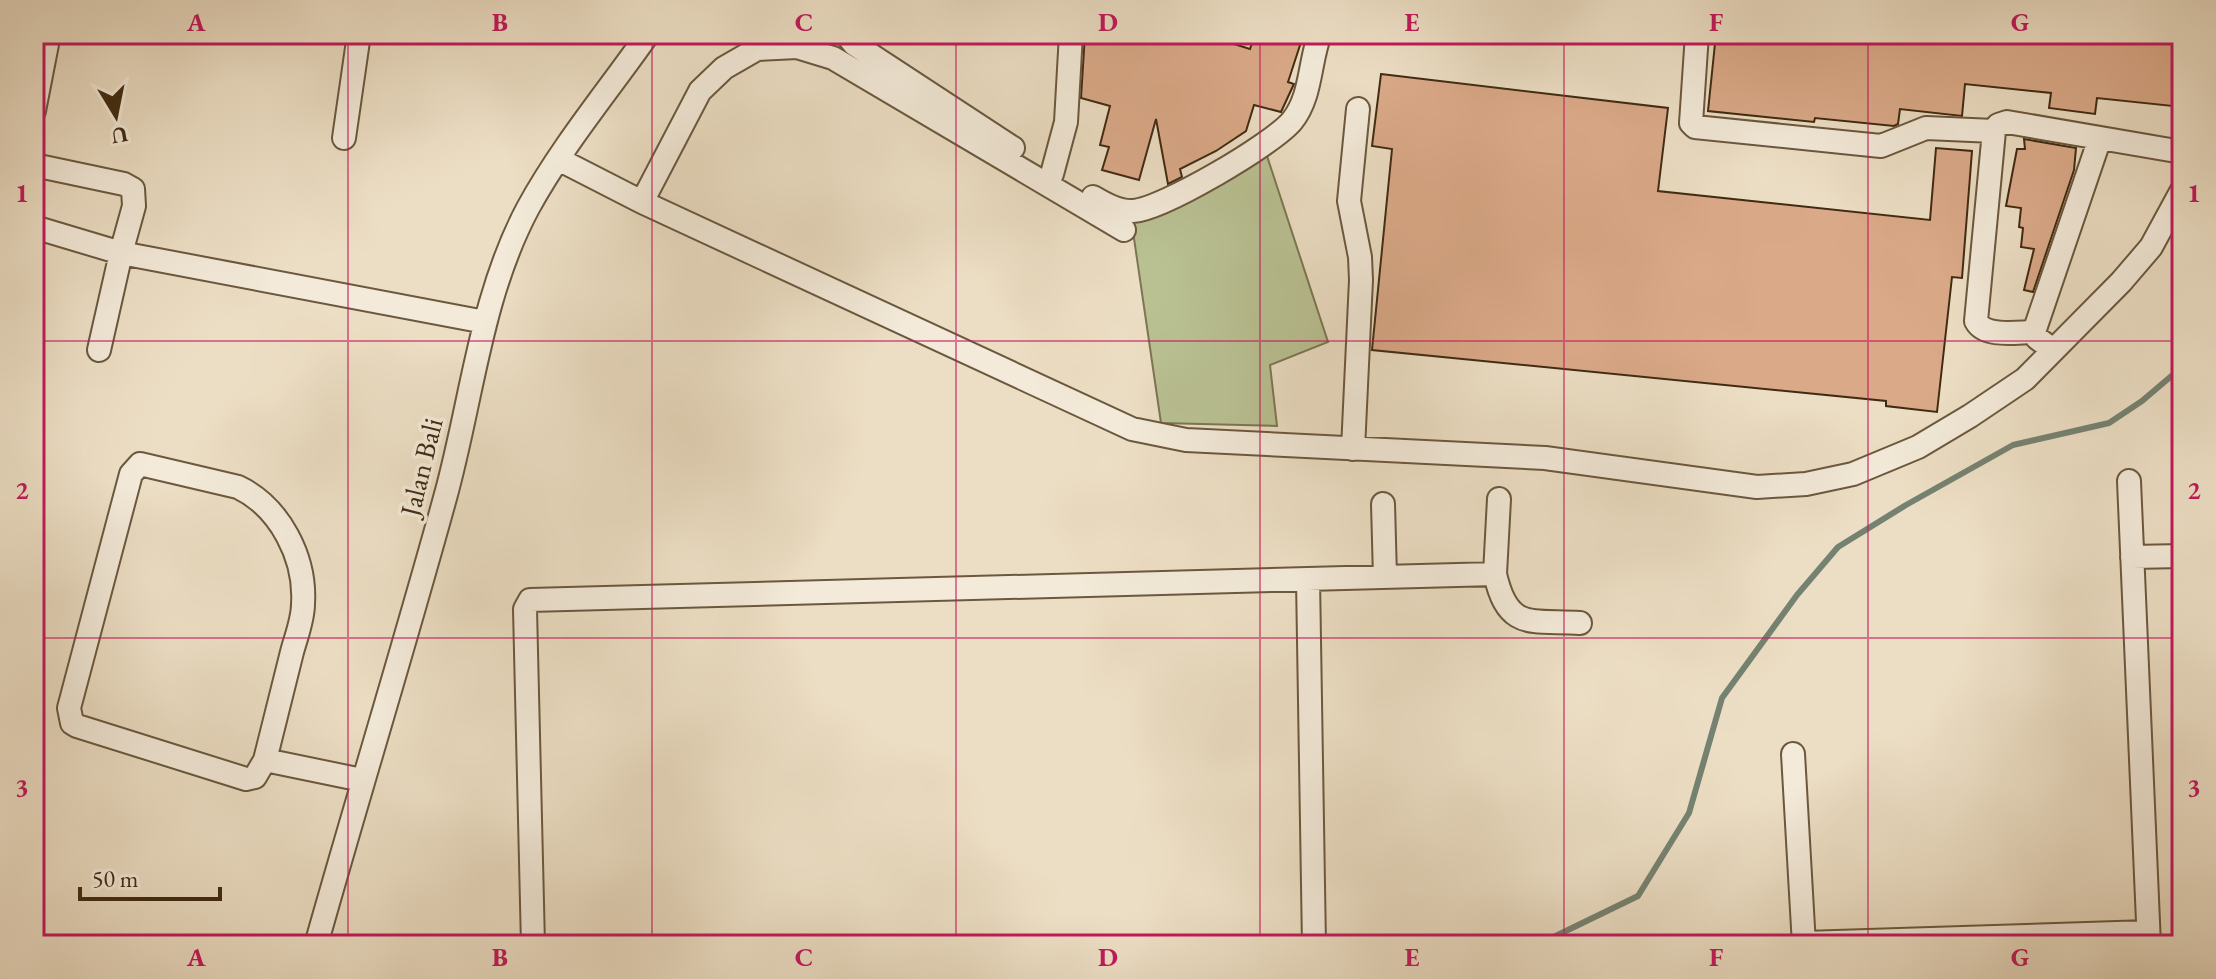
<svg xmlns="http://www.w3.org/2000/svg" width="2216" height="979" viewBox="0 0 2216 979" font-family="'EB Garamond',serif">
  <rect width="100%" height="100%" fill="#ecdec4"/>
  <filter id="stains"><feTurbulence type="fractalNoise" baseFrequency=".0025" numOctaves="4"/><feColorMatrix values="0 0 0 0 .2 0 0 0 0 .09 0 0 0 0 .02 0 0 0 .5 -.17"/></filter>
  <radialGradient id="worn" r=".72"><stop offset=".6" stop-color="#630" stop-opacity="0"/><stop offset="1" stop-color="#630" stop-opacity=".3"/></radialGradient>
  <path fill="#b9c193" stroke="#7c7652" stroke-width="2" d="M 1267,156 L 1328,342 L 1270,365 L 1277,426 L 1161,423 L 1130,211 Z"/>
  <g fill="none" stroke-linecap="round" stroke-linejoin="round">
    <path stroke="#758271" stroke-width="6" d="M 1537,945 L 1638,896 L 1689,813 L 1722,698 L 1797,595 L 1838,547 L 1906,505 L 2013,445 L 2109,423 L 2142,401 L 2182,367"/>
  </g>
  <path fill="#daa988" stroke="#402b12" stroke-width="2" d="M 1085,34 L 1202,34 L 1250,49 L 1255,34 L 1298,34 L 1298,37 L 1302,39 L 1288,82 L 1294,84 L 1293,86 L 1281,112 L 1254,105 L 1246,131 L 1216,151 L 1180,169 L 1182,177 L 1168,184 L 1156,119 L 1139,180 L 1102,170 L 1109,147 L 1100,145 L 1110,106 L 1081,98 Z
    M 1716,34 L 2143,34 L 2182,38 L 2182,107 L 2097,98 L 2095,114 L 2049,108 L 2051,93 L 1965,84 L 1962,116 L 1900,109 L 1898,124 L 1894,126 L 1815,118 L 1814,122 L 1708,111 Z
    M 1381,74 L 1668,108 L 1658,191 L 1930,220 L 1936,148 L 1972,151 L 1962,278 L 1952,277 L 1937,412 L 1886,406 L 1886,401 L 1372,350 L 1392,149 L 1372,146 Z
    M 2024,139 L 2076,148 L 2074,170 L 2033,292 L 2024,290 L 2034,249 L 2021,247 L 2023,228 L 2019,227 L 2021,208 L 2006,206 L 2017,149 L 2025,149 Z"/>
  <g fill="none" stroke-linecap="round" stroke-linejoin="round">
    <defs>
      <path id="minor" d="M 846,34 L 854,44 L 1013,148
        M 1697,34 L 1691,123 L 1695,127 L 1881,146 L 1926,128 L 1994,131 L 1998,125 L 2007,122 L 2182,152
        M 34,111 L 49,34
        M 1994,131 L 1976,321 C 1985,338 2017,332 2034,332 L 2037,338 L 2053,350
        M 344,138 L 359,34
        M 558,159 L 642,202 L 700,91 L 724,68 L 757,49 L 797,47 L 833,58 L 1124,230
        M 34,165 L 124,184 L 133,189 L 134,206 L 121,253 L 485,322
        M 1052,174 L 1066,122 L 1071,34
        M 1093,197 C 1105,204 1119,212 1133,211 C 1163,209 1273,144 1292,121 C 1312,96 1309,62 1320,34
        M 642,202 L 1132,429 L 1186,440 L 1545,458 L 1757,487 L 1806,484 L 1853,474 L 1918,447 L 1970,416 L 2025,379 L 2121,282 L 2151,247 L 2182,190
        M 34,227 L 121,253 L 99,350
        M 2034,332 L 2100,138
        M 1353,449 L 1361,280 L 1360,257 L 1349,201 L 1358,109
        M 140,464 L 238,487 C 280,507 306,558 303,604 C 303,620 296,637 292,652 C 283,688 274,724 265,760 L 255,777 L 246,779 L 77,726 L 72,723 L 69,708 L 131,474 Z
        M 2129,481 L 2149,945
        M 1383,504 L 1385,577
        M 2132,557 L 2182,556
        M 1495,574 L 1499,499
        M 1308,579 L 1314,945
        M 1793,754 L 1804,945
        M 265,760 L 362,780
        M 1804,943 L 2148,932
        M 316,945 C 358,796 404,647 445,498 C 472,401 480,298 528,208 C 562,146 608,91 648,34
        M 533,945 L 525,609 L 530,600 L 1495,574 C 1508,631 1530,620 1580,623"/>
    </defs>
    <use href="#minor" stroke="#6b583e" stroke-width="26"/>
    <use href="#minor" stroke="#f3ead9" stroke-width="22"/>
  </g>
  <path fill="none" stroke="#c2185b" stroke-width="2" stroke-opacity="0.55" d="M 348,34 L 348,945M 652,34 L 652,945M 956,34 L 956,945M 1260,34 L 1260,945M 1564,34 L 1564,945M 1868,34 L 1868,945M 34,341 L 2182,341M 34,638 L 2182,638"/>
  <g text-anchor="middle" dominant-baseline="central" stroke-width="7" stroke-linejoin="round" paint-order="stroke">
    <g font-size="28" fill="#402b12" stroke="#f3ead9">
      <text transform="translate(421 467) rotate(-76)">Jalan Bali</text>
    </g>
  </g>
  <rect width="2216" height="979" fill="none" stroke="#ecdec4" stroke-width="88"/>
  <g transform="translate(116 116) rotate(170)" stroke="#f3ead9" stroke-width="6" paint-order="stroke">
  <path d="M0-6L14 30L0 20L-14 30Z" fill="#402b12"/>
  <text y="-12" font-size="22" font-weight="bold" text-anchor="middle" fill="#402b12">U</text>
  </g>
  <path d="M80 887v12h140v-12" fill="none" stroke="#402b12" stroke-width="4"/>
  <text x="92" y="887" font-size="24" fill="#402b12" stroke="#f3ead9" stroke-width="6" paint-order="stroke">50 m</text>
  <rect x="44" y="44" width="2128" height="891" fill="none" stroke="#c2185b" stroke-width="3"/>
  <g font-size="26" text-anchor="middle" font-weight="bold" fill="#c2185b">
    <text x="196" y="31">A</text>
    <text x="500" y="31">B</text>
    <text x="804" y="31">C</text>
    <text x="1108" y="31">D</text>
    <text x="1412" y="31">E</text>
    <text x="1716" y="31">F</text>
    <text x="2020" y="31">G</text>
    <text x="22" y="202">1</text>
    <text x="2194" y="202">1</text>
    <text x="22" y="499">2</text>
    <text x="2194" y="499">2</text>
    <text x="22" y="796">3</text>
    <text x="2194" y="796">3</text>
    <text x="196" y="966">A</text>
    <text x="500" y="966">B</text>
    <text x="804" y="966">C</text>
    <text x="1108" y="966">D</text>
    <text x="1412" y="966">E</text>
    <text x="1716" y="966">F</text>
    <text x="2020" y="966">G</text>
  </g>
  <rect width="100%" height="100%" filter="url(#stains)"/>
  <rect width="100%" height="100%" fill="url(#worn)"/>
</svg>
